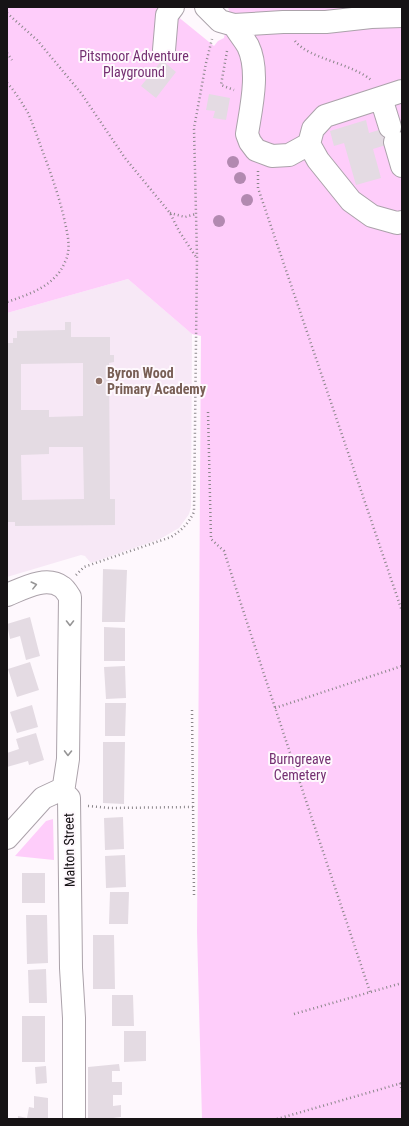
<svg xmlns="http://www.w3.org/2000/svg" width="409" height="1126" viewBox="0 0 409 1126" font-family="'Roboto Condensed',sans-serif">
  <rect width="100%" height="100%" fill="#fef8fd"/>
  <path fill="#f7e8f6" d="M 128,279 L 192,334 L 191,507 L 189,514 L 179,528 L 160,539 L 91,563 L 85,556 L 81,555 L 7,577 L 7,313 Z"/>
  <path fill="#fecdfa" d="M 7,7 L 166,7 L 214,46 L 218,41 L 224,38 L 229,11 L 228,7 L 402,7 L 402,1119 L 202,1119 L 197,932 L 201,336 L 192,334 L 128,279 L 7,313 Z
    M 53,819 L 54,860 L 15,856 L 46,821 Z"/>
  <path fill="#e4dbe3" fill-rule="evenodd" d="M 162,60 L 176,72 L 156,98 L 141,86 Z
    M 209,94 L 230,98 L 226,120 L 213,118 L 215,111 L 206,110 Z
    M 366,120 L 369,133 L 402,123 L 402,140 L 373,149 L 381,178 L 356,185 L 344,143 L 334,146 L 330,131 Z
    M 65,322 L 71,322 L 71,337 L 110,337 L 110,355 L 114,355 L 114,362 L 109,363 L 110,499 L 115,499 L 115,525 L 15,526 L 15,522 L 7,522 L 7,343 L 13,343 L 13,338 L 17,338 L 17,331 L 65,330 ZM 83,363 L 83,416 L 49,417 L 49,410 L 21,410 L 21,364 ZM 49,447 L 83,447 L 84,499 L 22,500 L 21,455 L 49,454 Z
    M 103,569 L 127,570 L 125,622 L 102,622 Z
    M 30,617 L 40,656 L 26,660 L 20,636 L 10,639 L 7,624 Z
    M 104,627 L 125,628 L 125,661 L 104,661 Z
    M 30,662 L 39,690 L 17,697 L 8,669 Z
    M 125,666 L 126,698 L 106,699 L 104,667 Z
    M 105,703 L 126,703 L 125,736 L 105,736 Z
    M 32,705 L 38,727 L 17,733 L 10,712 Z
    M 36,733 L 44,760 L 29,765 L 28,761 L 7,767 L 7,753 L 19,749 L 16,739 Z
    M 103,742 L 125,742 L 124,804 L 103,803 Z
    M 123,817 L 124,849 L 105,850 L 104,818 Z
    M 125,855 L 126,887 L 106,888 L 105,856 Z
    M 22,873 L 45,873 L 45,903 L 22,903 Z
    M 110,892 L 129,892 L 128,924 L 109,924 Z
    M 26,915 L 47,915 L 48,963 L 27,964 Z
    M 93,935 L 114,935 L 115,989 L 93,989 Z
    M 46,969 L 47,1003 L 29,1003 L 28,970 Z
    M 112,995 L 133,995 L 134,1026 L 112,1026 Z
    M 22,1016 L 45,1016 L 45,1062 L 22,1062 Z
    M 124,1031 L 146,1031 L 146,1061 L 124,1062 Z
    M 119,1064 L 120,1071 L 112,1071 L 112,1082 L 122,1082 L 122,1095 L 113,1095 L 113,1106 L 121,1105 L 121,1117 L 113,1118 L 113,1119 L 88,1119 L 88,1067 Z
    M 46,1066 L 47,1083 L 36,1084 L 35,1067 Z
    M 34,1096 L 48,1098 L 48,1119 L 18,1119 L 18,1116 L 27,1118 L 29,1107 L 34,1108 Z"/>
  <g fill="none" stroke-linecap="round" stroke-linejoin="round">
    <defs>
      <path id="minor" d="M 206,7 L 220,21 L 234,25 L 283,22 L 326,22 L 371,17 L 402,16
        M 234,25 C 238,32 244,39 248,46 C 260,71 251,108 247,134 L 250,142 L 256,150 L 272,156 L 289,155 L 309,144
        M 164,50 L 167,15 L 173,7
        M 402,91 L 325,116 L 313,129 L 309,144 L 318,160 L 351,201 L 372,216 L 397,223 L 402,222
        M 381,98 L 390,127
        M 395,142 L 402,166
        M 7,595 C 22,589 46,575 62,587 C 65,589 68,594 70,597 L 68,759 L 63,792 L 69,798 L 71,968 L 74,1018 L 74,1119
        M 7,838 L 43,798 L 58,791 L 63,792"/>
    </defs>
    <use href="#minor" stroke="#aba2aa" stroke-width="24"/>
    <path stroke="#8b868a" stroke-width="2.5" stroke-dasharray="1 3" stroke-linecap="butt" d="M 7,13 L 37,40 L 81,93 L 125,158 L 170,213 L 179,231 L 196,257
      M 295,41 C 309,59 351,63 371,80
      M 227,51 L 221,85 L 234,90
      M 7,53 L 12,60
      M 7,83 C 15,91 22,103 28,113 C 33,124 37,136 41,147 C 52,176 63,207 68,238 C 69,246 69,254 65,262 C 55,286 30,294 7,302
      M 258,171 L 258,188 L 402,611
      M 170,213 L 185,217 L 196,214
      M 208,412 L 211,539 L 224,551 C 271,698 321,845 370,992
      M 76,575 L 84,567 L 171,537 C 182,530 188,524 194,512 L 197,257 L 194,128 L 206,63 L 212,39
      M 275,708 L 402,666
      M 192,710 L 194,895
      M 88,806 L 110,808 L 194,807
      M 294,1014 L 402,983
      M 400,1083 L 402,1091
      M 277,1119 L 402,1083"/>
    <use href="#minor" stroke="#fff" stroke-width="22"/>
  </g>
  <g fill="#b289b0">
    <circle cx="233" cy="162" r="6"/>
    <circle cx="240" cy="178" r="6"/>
    <circle cx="247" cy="200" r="6"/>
    <circle cx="219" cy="221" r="6"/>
  </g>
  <defs><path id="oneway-chevron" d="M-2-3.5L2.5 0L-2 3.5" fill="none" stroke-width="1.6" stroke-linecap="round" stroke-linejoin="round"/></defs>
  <g stroke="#969596">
    <use href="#oneway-chevron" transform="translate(34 585) rotate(-14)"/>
    <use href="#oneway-chevron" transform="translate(70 623) rotate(90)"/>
    <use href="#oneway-chevron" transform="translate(68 753) rotate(91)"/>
  </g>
  <circle fill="#8d6e63" stroke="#fef8fd" stroke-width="1.5" cx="99" cy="381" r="4"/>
  <g text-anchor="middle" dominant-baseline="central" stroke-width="4" stroke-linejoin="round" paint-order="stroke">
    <g font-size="14" fill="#742f71" stroke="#fef8fd">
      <text x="134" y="56">Pitsmoor Adventure<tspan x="134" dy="16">Playground</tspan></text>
      <text x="300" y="759">Burngreave<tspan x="300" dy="16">Cemetery</tspan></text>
    </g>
    <g font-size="14" font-weight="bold" fill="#785e54" stroke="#fef8fd" text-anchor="start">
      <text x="107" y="373">Byron Wood<tspan x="107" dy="16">Primary Academy</tspan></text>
    </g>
    <g font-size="14" fill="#161315" stroke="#fef8fd">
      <text transform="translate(69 850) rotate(-91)">Malton Street</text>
    </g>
  </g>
  <rect width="409" height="1126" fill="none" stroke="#161315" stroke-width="16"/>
</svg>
